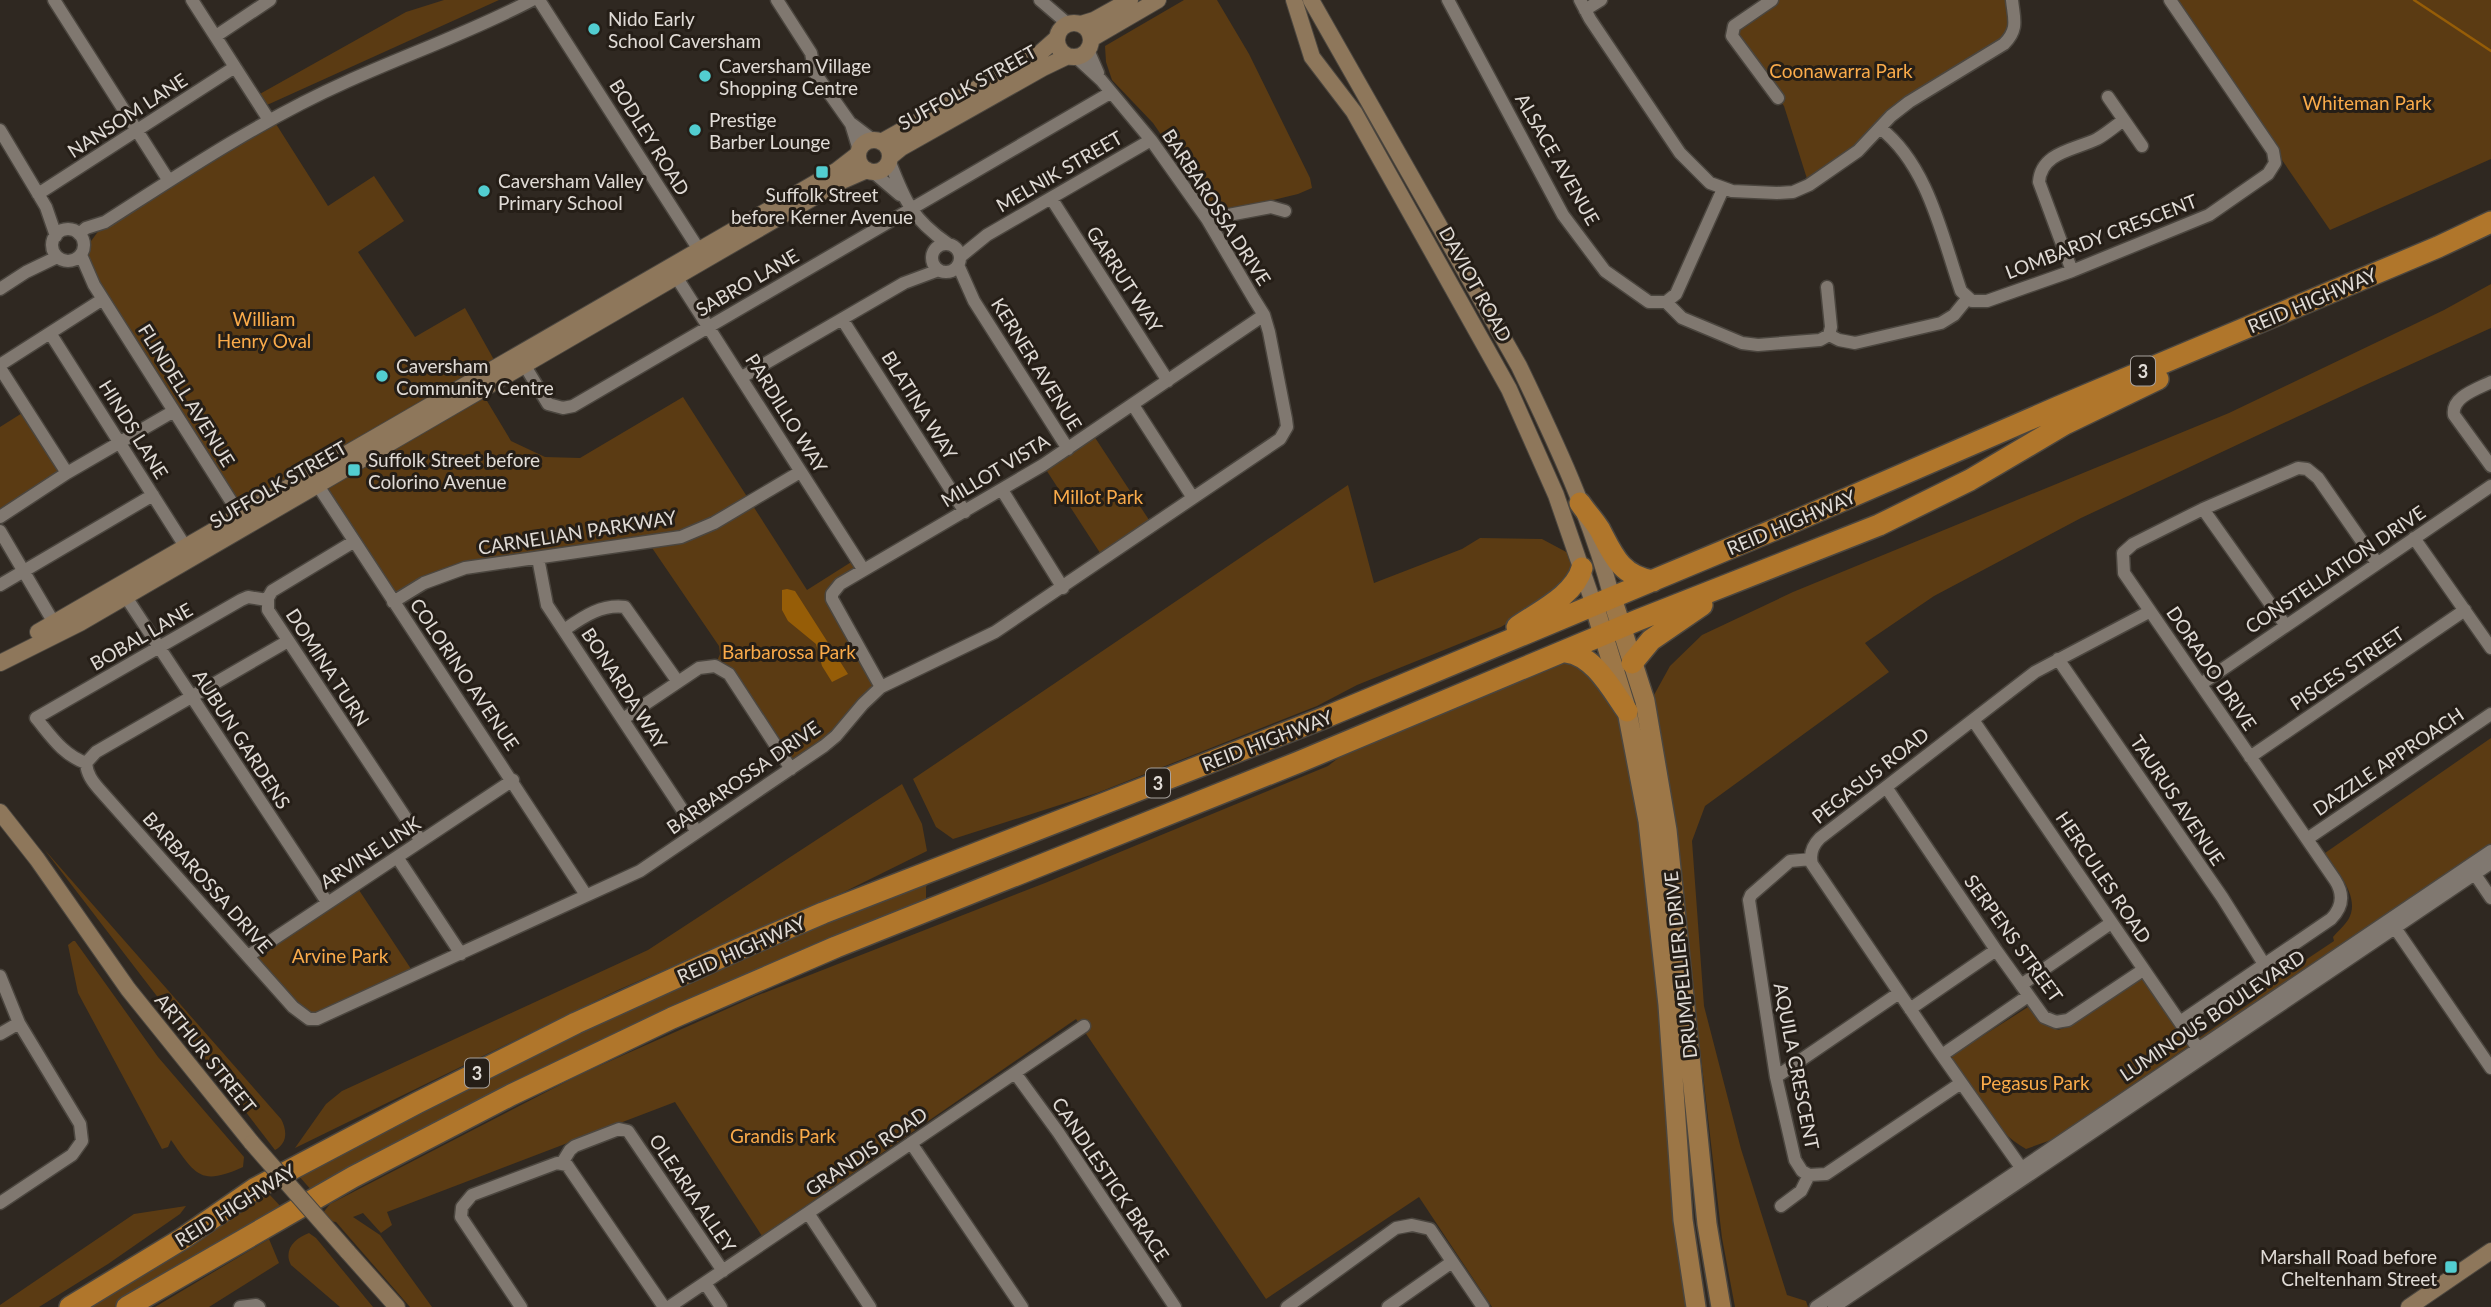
<svg xmlns="http://www.w3.org/2000/svg" width="2491" height="1307" viewBox="0 0 2491 1307" font-family="Lato,sans-serif">
  <rect width="100%" height="100%" fill="#2f2821"/>
  <path fill="#5b3b13" d="M 444,0 L 499,0 L 267,105 L 258,95 L 406,12 Z
    M 1184,0 L 1217,0 L 1249,54 L 1310,178 L 1312,188 L 1298,194 L 1216,214 L 1153,123 L 1112,80 L 1106,62 L 1105,46 Z
    M 1773,0 L 2012,0 L 2012,35 L 1944,82 L 1809,185 L 1784,106 L 1732,36 Z
    M 2172,0 L 2491,0 L 2491,159 L 2330,230 Z
    M 269,120 L 276,124 L 328,206 L 374,176 L 404,221 L 358,252 L 415,337 L 465,308 L 498,367 L 240,516 L 94,285 L 83,252 L 105,222 Z
    M 2491,284 L 2491,328 L 2363,386 L 2081,518 L 1934,596 L 1865,643 L 1889,672 L 1705,806 L 1692,841 L 1704,1006 L 1741,1149 L 1787,1295 L 1806,1301 L 1808,1307 L 1735,1307 L 1722,1238 L 1695,1006 L 1654,695 L 1670,666 L 1702,635 L 1793,592 L 2229,413 L 2444,310 Z
    M 481,391 L 511,441 L 545,457 L 580,458 L 683,397 L 807,590 L 856,559 L 863,569 L 832,594 L 881,687 L 791,769 L 715,666 L 720,654 L 719,646 L 648,542 L 465,568 L 393,602 L 317,485 Z
    M 27,410 L 67,473 L 0,517 L 0,427 Z
    M 1092,433 L 1153,526 L 1104,559 L 1043,465 Z
    M 1348,485 L 1374,583 L 1462,549 L 1480,538 L 1542,539 L 1570,554 L 1573,573 L 1550,596 L 1501,627 L 1357,685 L 1317,706 L 1097,793 L 953,839 L 936,827 L 913,779 Z
    M 1566,652 L 1627,711 L 1698,1307 L 1492,1307 L 1419,1197 L 1266,1299 L 1076,1019 L 762,1236 L 675,1102 L 387,1212 L 392,1225 L 381,1233 L 363,1213 L 353,1217 L 380,1235 L 432,1307 L 410,1307 L 336,1222 L 318,1219 L 330,1204 L 581,1074 L 756,996 L 1045,883 L 1328,766 L 1345,753 Z
    M 2491,738 L 2491,850 L 2203,1044 L 2199,1038 L 2257,998 L 2259,991 L 2334,941 L 2333,937 C 2337,932 2344,926 2348,920 C 2362,897 2336,871 2325,853 Z
    M 902,784 L 922,824 L 927,851 L 844,892 L 618,990 L 295,1148 L 326,1104 L 342,1091 L 648,950 Z
    M 44,849 L 281,1119 C 287,1130 288,1143 275,1150 Z
    M 931,879 L 926,887 L 926,899 L 812,949 L 313,1192 L 298,1175 L 587,1027 L 741,957 Z
    M 355,884 L 415,975 L 309,1019 L 248,956 Z
    M 73,941 L 75,941 L 158,1057 L 244,1157 L 243,1167 C 201,1186 196,1176 171,1140 L 168,1147 L 162,1149 L 78,993 L 68,945 Z
    M 2142,977 L 2190,1045 L 2054,1139 L 2026,1149 C 1991,1129 1971,1090 1948,1058 L 2028,1007 L 2040,1022 L 2058,1030 L 2070,1026 Z
    M 268,1193 L 283,1209 L 118,1307 L 84,1307 L 224,1218 Z
    M 186,1206 L 180,1214 L 108,1264 L 39,1307 L 0,1307 L 0,1305 L 134,1214 Z
    M 309,1233 L 316,1238 L 373,1307 L 340,1307 L 291,1265 C 283,1250 295,1238 309,1233 Z
    M 269,1239 L 279,1263 L 209,1307 L 155,1307 Z"/>
  <path fill="#965d07" d="M 787,589 L 795,591 L 848,674 L 832,682 L 822,666 L 816,644 L 788,621 L 782,610 L 782,590 Z"/>
  <g fill="none" stroke-linecap="round" stroke-linejoin="round">
    <path stroke="#965d07" stroke-width="2.5" d="M 2414,0 L 2491,51"/>
    <defs>
      <path id="street" d="M 54,0 L 169,181
        M 192,0 L 269,120
        M 539,0 L 703,256
        M 777,0 L 811,53 L 815,73 L 851,124 L 859,150
        M 1040,0 L 1068,24
        M 1448,0 L 1563,215 L 1605,271 L 1649,302 L 1666,302 L 1676,294 L 1723,189
        M 1580,0 L 1590,19 L 1680,153 L 1710,183 L 1732,191 L 1777,193 L 1793,192 L 1809,185 L 1858,151 L 1891,116 L 1909,102 L 2004,44 C 2019,29 2014,19 2012,0
        M 1772,0 L 1734,26 L 1732,36 L 1778,98
        M 1585,10 L 1601,0
        M 216,36 L 270,0
        M 1088,50 L 1098,73
        M 2108,97 L 2142,146
        M 852,124 L 873,140
        M 1880,128 C 1928,165 1942,236 1961,291 L 1972,301 L 1987,301 L 2072,271 L 2209,215 L 2268,174 L 2275,163 L 2273,151 L 2170,0
        M 0,130 L 46,207 L 56,236
        M 889,160 C 905,201 911,218 948,244
        M 873,172 L 900,195
        M 38,194 L 235,67
        M 1051,198 L 1168,381
        M 1207,219 L 1271,207 L 1285,211
        M52 245a16 16 0 1 1 32 0a16 16 0 1 1-32 0Z
        M 79,234 L 86,228 L 105,222 C 183,172 261,120 346,82 C 408,54 471,32 532,0
        M932 258a14 14 0 1 1 28 0a14 14 0 1 1-28 0Z
        M 81,255 L 94,285 L 243,520
        M 960,257 L 987,235 L 1151,140
        M 958,265 L 974,301 L 1068,449
        M 2072,271 L 2039,182 C 2041,152 2075,150 2097,139 C 2106,134 2115,126 2124,120
        M 677,278 L 863,569
        M 1827,287 L 1831,327 L 1829,335
        M 0,289 L 26,272 L 57,257
        M 1666,302 L 1682,318 L 1742,343 L 1758,345 L 1820,340 L 1829,335
        M 842,319 L 965,512
        M 50,333 L 185,546
        M 1829,335 L 1839,340 L 1855,343 L 1941,323 L 1954,315 L 1967,299
        M 0,365 L 103,299
        M 525,366 L 548,404 L 563,408 L 573,406 L 1110,93
        M 0,368 L 67,473
        M 742,377 L 904,283 L 939,270
        M 2491,382 C 2477,389 2451,397 2454,415 L 2491,466
        M 1133,405 L 1193,498
        M 313,478 L 586,895
        M 1002,490 L 1063,588
        M 2203,509 L 2286,626
        M 0,517 L 67,473 L 174,411
        M 0,531 L 54,623
        M 2414,538 L 2491,648
        M 353,542 L 272,591 L 268,598 L 268,610 L 421,841
        M 538,558 L 547,605 L 697,832
        M 0,585 L 153,495
        M 126,597 L 327,902
        M 393,602 L 424,583 L 465,568 L 681,537 L 714,523 L 800,472
        M 564,630 C 583,617 601,604 625,607 L 678,682
        M 288,641 L 96,752 L 86,763 C 87,774 92,781 99,789 L 293,1007 L 309,1019 L 317,1019 L 640,871 L 824,746 L 836,736 L 863,704 L 881,687 L 995,632 L 1280,439 L 1287,427 L 1286,419 L 1269,332 L 1264,315 L 1254,299 L 1207,219 L 1151,140 L 1101,80 L 1076,57
        M 2058,659 L 2222,897 L 2264,964
        M 2201,684 L 2491,486
        M 881,687 L 832,599 L 832,594 L 840,584 L 1043,465 L 1264,315
        M 623,719 L 699,668 L 715,666 L 729,674 L 791,769
        M 1973,720 L 2201,1053
        M 2250,757 L 2465,610
        M 86,763 C 63,755 51,736 36,718 L 241,600 L 248,597 L 267,600
        M 1886,787 L 1996,950 L 2044,1017 L 2056,1022 L 2068,1020 L 2143,970
        M 2307,839 L 2491,714
        M 397,857 L 461,954
        M 1811,859 L 1790,861 L 1751,895 L 1749,900 L 1776,1077 L 1795,1160 L 1802,1171 L 1809,1175 L 1826,1174 L 1961,1083
        M 2472,870 L 2491,898
        M 2391,922 L 2491,1068
        M 248,956 L 513,780
        M 0,976 L 19,1023 L 80,1124 L 82,1141 L 72,1155 L 0,1203
        M 2021,985 L 2111,923
        M 1910,1009 L 1996,950
        M 2180,1022 L 2331,919 C 2343,907 2344,894 2335,880 L 2124,573 L 2123,553 L 2133,544 L 2203,509 L 2298,468 L 2307,469 L 2318,478 L 2377,563
        M 0,1034 L 19,1023
        M 1942,1055 L 2028,996
        M 1015,1073 L 1058,1132 L 1175,1307
        M 1776,1077 L 1899,993
        M 911,1143 L 1022,1307
        M 562,1163 L 570,1150 L 575,1146 L 619,1129 L 628,1131 L 723,1271
        M 2027,1176 L 1936,1047 L 1812,864 C 1809,853 1813,845 1820,838 L 2035,672 L 2145,614
        M 1781,1206 L 1801,1191 L 1809,1175
        M 808,1213 L 870,1307
        M 705,1283 L 721,1307
        M 240,1307 L 256,1305 L 259,1307
        M 521,1307 L 461,1217 L 462,1207 L 472,1195 L 557,1163 L 567,1165 L 664,1307
        M 669,1307 L 1084,1026
        M 1287,1307 L 1396,1228 L 1412,1225 L 1430,1229 L 1483,1307
        M 1388,1307 L 1452,1262
        M 1816,1307 L 2491,851
        M 1834,1307 L 2491,863"/>
      <path id="secondary" d="M 1294,0 L 1312,57 L 1354,112 L 1509,389 L 1556,495 L 1594,605
        M 1311,0 L 1519,366 C 1555,441 1591,517 1612,598
        M1057 40a17 17 0 1 1 34 0a17 17 0 1 1-34 0Z
        M 1081,24 L 1094,20 L 1130,0
        M 1091,39 L 1158,0
        M858 156a16 16 0 1 1 32 0a16 16 0 1 1-32 0Z
        M 881,142 L 1040,53 L 1057,38
        M 890,157 L 901,148 L 1043,68 L 1068,56
        M 38,632 L 836,171 L 858,154
        M 0,663 L 80,623 L 705,260 L 842,181 L 867,170
        M 0,812 L 37,859 L 128,989 L 252,1143
        M 347,1251 L 397,1307
        M 2409,1307 L 2491,1251"/>
      <path id="primary" d="M 1612,598 L 1645,701 L 1667,830 L 1707,1224 L 1721,1307
        M 1594,605 L 1627,711 L 1648,821 L 1668,1005 L 1683,1220 L 1696,1307"/>
      <path id="highway" d="M 1580,503 C 1586,512 1594,520 1600,530 C 1613,555 1621,576 1653,581
        M 1517,627 C 1538,612 1575,595 1582,568
        M 1566,652 C 1594,655 1612,690 1627,711
        M 1632,663 L 1651,640 L 1702,605
        M 70,1307 L 182,1239 L 256,1188 L 417,1103 L 576,1023 L 739,949 L 823,913 L 1326,717 L 1795,521 L 2058,407 L 2438,247 L 2491,222
        M 127,1307 L 353,1177 L 511,1095 L 672,1018 L 836,947 L 1299,762 L 1638,620 L 1879,525 L 1970,480 L 2065,424 L 2158,379"/>
    </defs>
    <use href="#street" stroke="#4b463f" stroke-width="15"/>
    <use href="#secondary" stroke="#4b463f" stroke-width="18"/>
    <use href="#primary" stroke="#4b463f" stroke-width="22"/>
    <use href="#highway" stroke="#4b463f" stroke-width="24"/>
    <use href="#street" stroke="#807870" stroke-width="12"/>
    <use href="#secondary" stroke="#8e775b" stroke-width="16"/>
    <use href="#primary" stroke="#9d7747" stroke-width="19"/>
    <use href="#highway" stroke="#b0762b" stroke-width="21"/>
    <defs>
      <path id="secondary-bridge" d="M 252,1143 L 347,1251"/>
    </defs>
    <use href="#secondary-bridge" stroke="#4b463f" stroke-width="18" stroke-linecap="butt"/>
    <use href="#secondary-bridge" stroke="#8e775b" stroke-width="16"/>
  </g>
  <g fill="#52cdd0" stroke="#251e17" stroke-width="2.5">
    <circle cx="594" cy="29" r="7"/>
    <circle cx="705" cy="76" r="7"/>
    <circle cx="695" cy="130" r="7"/>
    <rect x="815" y="165" width="14" height="14" rx="3.5"/>
    <circle cx="484" cy="191" r="7"/>
    <circle cx="382" cy="376" r="7"/>
    <rect x="347" y="463" width="14" height="14" rx="3.5"/>
    <rect x="2444" y="1260" width="14" height="14" rx="3.5"/>
  </g>
  <g text-anchor="middle" dominant-baseline="central" stroke-width="6" stroke-linejoin="round" paint-order="stroke">
    <g fill="#251e17" stroke="#a8a29d" stroke-width="2">
      <rect x="2131" y="356.5" width="24" height="29" rx="5"/>
      <rect x="1146" y="768.5" width="24" height="29" rx="5"/>
      <rect x="465" y="1058.5" width="24" height="29" rx="5"/>
    </g>
    <g font-size="18" font-weight="bold" fill="#e0dbd6">
      <text x="2143" y="371">3</text>
      <text x="1158" y="783">3</text>
      <text x="477" y="1073">3</text>
    </g>
    <g font-size="19" fill="#e0dbd6" stroke="#251e17" text-anchor="start">
      <text x="608" y="18">Nido Early<tspan x="608" dy="22">School Caversham</tspan></text>
      <text x="719" y="65">Caversham Village<tspan x="719" dy="22">Shopping Centre</tspan></text>
      <text x="709" y="119">Prestige<tspan x="709" dy="22">Barber Lounge</tspan></text>
      <text x="498" y="180">Caversham Valley<tspan x="498" dy="22">Primary School</tspan></text>
      <text x="822" y="194" text-anchor="middle">Suffolk Street<tspan x="822" dy="22">before Kerner Avenue</tspan></text>
      <text x="396" y="365">Caversham<tspan x="396" dy="22">Community Centre</tspan></text>
      <text x="368" y="459">Suffolk Street before<tspan x="368" dy="22">Colorino Avenue</tspan></text>
      <text x="2437" y="1256" text-anchor="end">Marshall Road before<tspan x="2437" dy="22">Cheltenham Street</tspan></text>
    </g>
    <g font-size="19" fill="#faab4a" stroke="#251e17">
      <text x="1841" y="70">Coonawarra Park</text>
      <text x="2367" y="102">Whiteman Park</text>
      <text x="264" y="318">William<tspan x="264" dy="22">Henry Oval</tspan></text>
      <text x="1098" y="496">Millot Park</text>
      <text x="789" y="651">Barbarossa Park</text>
      <text x="340" y="955">Arvine Park</text>
      <text x="2035" y="1082">Pegasus Park</text>
      <text x="783" y="1135">Grandis Park</text>
    </g>
    <g font-size="19" fill="#e0dbd6" stroke="#251e17">
      <text transform="translate(967 87) rotate(-29)">SUFFOLK STREET</text>
      <text transform="translate(127 115) rotate(-33)">NANSOM LANE</text>
      <text transform="translate(650 137) rotate(58)">BODLEY ROAD</text>
      <text transform="translate(1558 159) rotate(60)">ALSACE AVENUE</text>
      <text transform="translate(1059 171) rotate(-30)">MELNIK STREET</text>
      <text transform="translate(1217 207) rotate(57)">BARBAROSSA DRIVE</text>
      <text transform="translate(2101 236) rotate(-21)">LOMBARDY CRESCENT</text>
      <text transform="translate(1125 279) rotate(57)">GARRUT WAY</text>
      <text transform="translate(747 282) rotate(-30)">SABRO LANE</text>
      <text transform="translate(1476 284) rotate(61)">DAVIOT ROAD</text>
      <text transform="translate(2312 300) rotate(-23)">REID HIGHWAY</text>
      <text transform="translate(1037 364) rotate(58)">KERNER AVENUE</text>
      <text transform="translate(187 395) rotate(58)">FLINDELL AVENUE</text>
      <text transform="translate(920 405) rotate(58)">BLATINA WAY</text>
      <text transform="translate(787 413) rotate(58)">PARDILLO WAY</text>
      <text transform="translate(134 429) rotate(58)">HINDS LANE</text>
      <text transform="translate(995 470) rotate(-31)">MILLOT VISTA</text>
      <text transform="translate(278 484) rotate(-30)">SUFFOLK STREET</text>
      <text transform="translate(1791 522) rotate(-23)">REID HIGHWAY</text>
      <text transform="translate(577 532) rotate(-9)">CARNELIAN PARKWAY</text>
      <text transform="translate(2335 569) rotate(-34)">CONSTELLATION DRIVE</text>
      <text transform="translate(141 636) rotate(-30)">BOBAL LANE</text>
      <text transform="translate(328 667) rotate(57)">DOMINA TURN</text>
      <text transform="translate(2212 668) rotate(56)">DORADO DRIVE</text>
      <text transform="translate(2347 668) rotate(-34)">PISCES STREET</text>
      <text transform="translate(465 674) rotate(56)">COLORINO AVENUE</text>
      <text transform="translate(625 688) rotate(57)">BONARDA WAY</text>
      <text transform="translate(242 739) rotate(57)">AUBUN GARDENS</text>
      <text transform="translate(1267 740) rotate(-21)">REID HIGHWAY</text>
      <text transform="translate(2388 761) rotate(-34)">DAZZLE APPROACH</text>
      <text transform="translate(1870 775) rotate(-38)">PEGASUS ROAD</text>
      <text transform="translate(743 777) rotate(-35)">BARBAROSSA DRIVE</text>
      <text transform="translate(2178 800) rotate(56)">TAURUS AVENUE</text>
      <text transform="translate(370 852) rotate(-33)">ARVINE LINK</text>
      <text transform="translate(2104 877) rotate(56)">HERCULES ROAD</text>
      <text transform="translate(208 882) rotate(48)">BARBAROSSA DRIVE</text>
      <text transform="translate(2014 938) rotate(54)">SERPENS STREET</text>
      <text transform="translate(741 949) rotate(-24)">REID HIGHWAY</text>
      <text transform="translate(1680 965) rotate(-96)">DRUMPELLIER DRIVE</text>
      <text transform="translate(2212 1015) rotate(-34)">LUMINOUS BOULEVARD</text>
      <text transform="translate(206 1053) rotate(51)">ARTHUR STREET</text>
      <text transform="translate(1797 1066) rotate(79)">AQUILA CRESCENT</text>
      <text transform="translate(866 1151) rotate(-34)">GRANDIS ROAD</text>
      <text transform="translate(1111 1179) rotate(56)">CANDLESTICK BRACE</text>
      <text transform="translate(693 1193) rotate(56)">OLEARIA ALLEY</text>
      <text transform="translate(235 1205) rotate(-32)">REID HIGHWAY</text>
    </g>
  </g>
</svg>
